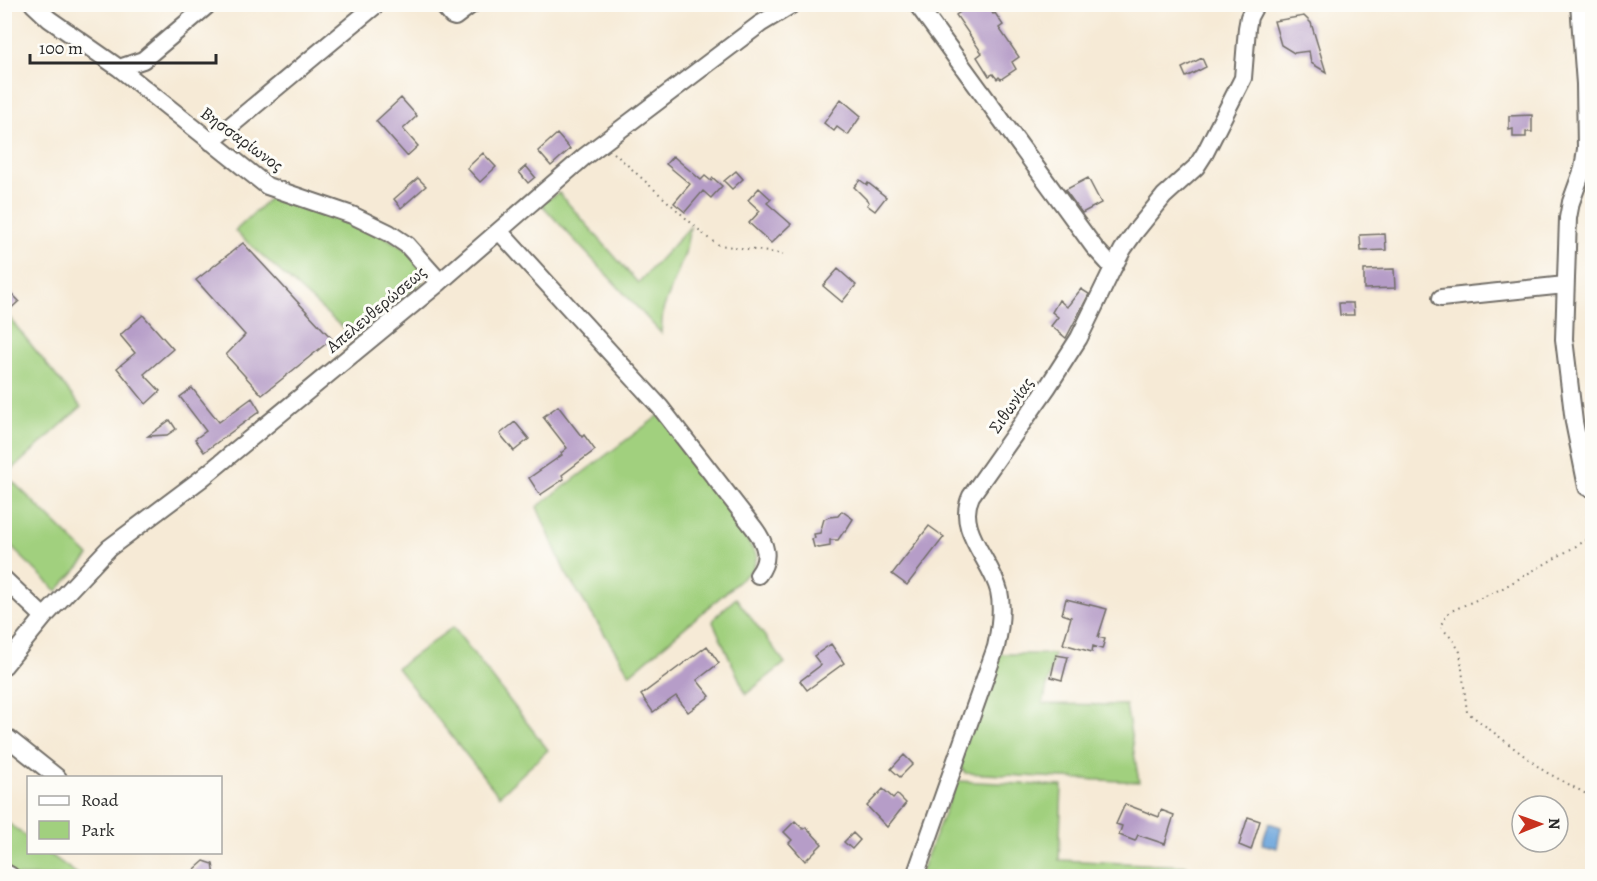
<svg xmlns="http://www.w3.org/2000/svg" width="1597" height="881" viewBox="0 0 1597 881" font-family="Alegreya,serif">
  <rect width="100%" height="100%" fill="#fdfcf7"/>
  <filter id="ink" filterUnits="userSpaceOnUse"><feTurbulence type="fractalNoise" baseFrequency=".0167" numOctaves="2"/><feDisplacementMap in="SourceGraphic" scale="12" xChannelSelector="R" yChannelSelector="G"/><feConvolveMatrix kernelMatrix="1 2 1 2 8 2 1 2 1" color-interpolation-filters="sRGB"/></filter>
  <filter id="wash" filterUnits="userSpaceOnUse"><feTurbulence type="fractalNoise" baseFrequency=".008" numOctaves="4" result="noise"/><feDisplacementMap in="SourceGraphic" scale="24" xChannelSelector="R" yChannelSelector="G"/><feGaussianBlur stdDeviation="1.35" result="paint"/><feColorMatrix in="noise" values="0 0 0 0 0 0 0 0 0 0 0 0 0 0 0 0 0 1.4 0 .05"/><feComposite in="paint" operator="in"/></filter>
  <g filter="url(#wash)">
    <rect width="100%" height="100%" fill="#f6ead6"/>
    <path fill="#a1d07e" stroke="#667e54" stroke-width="1.5" d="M 559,193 L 638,283 L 690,227 L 685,253 L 663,310 L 661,333 L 540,203 Z
      M 273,195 L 369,227 L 410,252 L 424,274 L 422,282 L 354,338 L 235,231 Z
      M 4,311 L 81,407 L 6,475 L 89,556 L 57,591 L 5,541 Z
      M 661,414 L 750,527 L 747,540 L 757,556 L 753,569 L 630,674 L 565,572 L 537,507 Z
      M 736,598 L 785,663 L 746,694 L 713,622 L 716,616 Z
      M 453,627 L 548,750 L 499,796 L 397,668 Z
      M 998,654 L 1054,654 L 1043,704 L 1126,705 L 1139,782 L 965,773 L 958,763 Z
      M 957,781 L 1062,786 L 1059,860 L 1187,866 L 1185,876 L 919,876 Z
      M 4,820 L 28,838 L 28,852 L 48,853 L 80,876 L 5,876 Z"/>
    <path fill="#6ca5dc" stroke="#4c6884" stroke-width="1.5" d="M 1269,823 L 1281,827 L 1277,848 L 1262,844 Z"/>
    <g id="blocks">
      <path fill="#b69dc8" d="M 972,4 L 987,4 L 993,14 L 995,13 L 1003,25 L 999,28 L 1019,57 L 1012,62 L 1016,69 L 1001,79 L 999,77 L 997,79 L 993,74 L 989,76 L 977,57 L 982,53 L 956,15 Z
        M 1304,16 L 1311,23 L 1326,72 L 1311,63 L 1309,51 L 1294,53 L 1281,45 L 1274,21 Z
        M 1202,58 L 1206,67 L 1186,77 L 1182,68 Z
        M 401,98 L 417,116 L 403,129 L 418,146 L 407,156 L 376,121 Z
        M 841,99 L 861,116 L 848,135 L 837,127 L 834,131 L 824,123 Z
        M 1532,115 L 1532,132 L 1526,132 L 1526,137 L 1513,137 L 1513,129 L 1509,130 L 1509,116 Z
        M 557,134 L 570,149 L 551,166 L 538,151 Z
        M 483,153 L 496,167 L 480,182 L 467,168 Z
        M 673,156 L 701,180 L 705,176 L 711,181 L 713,178 L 722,186 L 711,198 L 703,191 L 685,212 L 674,203 L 690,184 L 666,164 Z
        M 526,166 L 535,177 L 528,183 L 519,172 Z
        M 736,171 L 743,179 L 732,189 L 724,181 Z
        M 418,178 L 426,186 L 401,208 L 394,199 Z
        M 1088,178 L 1101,203 L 1082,213 L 1065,190 Z
        M 860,180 L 867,185 L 868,183 L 886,197 L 875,211 L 867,205 L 869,202 L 854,187 Z
        M 759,188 L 771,199 L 767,203 L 791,224 L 771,243 L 749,223 L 760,211 L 748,200 Z
        M 1385,234 L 1386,250 L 1361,251 L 1360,235 Z
        M 243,243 L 332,339 L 262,395 L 226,355 L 245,335 L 196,280 Z
        M 838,269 L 856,285 L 842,302 L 823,286 Z
        M 1394,269 L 1395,288 L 1364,289 L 1364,270 Z
        M 4,286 L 19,301 L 4,315 Z
        M 1081,289 L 1089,294 L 1066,338 L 1051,326 L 1058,317 L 1052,312 L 1059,300 L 1067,307 Z
        M 1339,303 L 1353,303 L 1354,315 L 1340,315 Z
        M 143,315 L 173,349 L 144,374 L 160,391 L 146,404 L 117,368 L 135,353 L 120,335 Z
        M 192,388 L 219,422 L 252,398 L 260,411 L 204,452 L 195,439 L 206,431 L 180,397 Z
        M 558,406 L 582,437 L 584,435 L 595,450 L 562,475 L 564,479 L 540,495 L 529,478 L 562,455 L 561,453 L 567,448 L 543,417 Z
        M 170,420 L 176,429 L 167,435 L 148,436 Z
        M 515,422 L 529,439 L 514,451 L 500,434 Z
        M 842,511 L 853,519 L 845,532 L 844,531 L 838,540 L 830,540 L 830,546 L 819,548 L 814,547 L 812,539 L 815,538 L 814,534 L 820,533 L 824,519 L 829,517 L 838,516 Z
        M 929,526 L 944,537 L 907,585 L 892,574 Z
        M 1066,599 L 1107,609 L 1098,637 L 1105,639 L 1102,649 L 1093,646 L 1092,652 L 1063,644 L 1071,617 L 1062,614 Z
        M 831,644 L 844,663 L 807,690 L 800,681 L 821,665 L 814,656 Z
        M 707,646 L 719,663 L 697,680 L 710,696 L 688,712 L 676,696 L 653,712 L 641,695 Z
        M 1056,655 L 1068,657 L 1062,680 L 1051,677 Z
        M 904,755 L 913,764 L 900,777 L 891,769 Z
        M 883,789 L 893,798 L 897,794 L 906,803 L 887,827 L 867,806 Z
        M 1125,804 L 1159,817 L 1161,810 L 1174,815 L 1165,844 L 1138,835 L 1135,841 L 1119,835 L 1122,826 L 1116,824 Z
        M 1248,817 L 1260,821 L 1251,850 L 1239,845 Z
        M 795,821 L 803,829 L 806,827 L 822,844 L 805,861 L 789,843 L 792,840 L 784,832 Z
        M 853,833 L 860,840 L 852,849 L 844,842 Z
        M 204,861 L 213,864 L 215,876 L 187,876 Z"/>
    </g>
  </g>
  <g filter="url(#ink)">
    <use href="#blocks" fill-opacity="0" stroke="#726e67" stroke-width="1.5"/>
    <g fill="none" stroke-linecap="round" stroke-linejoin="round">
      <defs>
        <path id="minor" d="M 33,4 L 49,19 L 119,68 L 267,186 L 352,215 L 389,233 L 407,245 L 440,282
          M 442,4 L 452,16 L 455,17 L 472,4
          M 1579,4 L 1585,84 L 1586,149 L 1583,169 L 1571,202 L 1568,218 L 1564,339 L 1574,422 L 1587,487
          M 119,68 L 143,60 L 209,4
          M 211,142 L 377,4
          M 499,231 L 660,407 L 754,528 C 766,544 771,558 758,575
          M 1113,268 L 1123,249 L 1135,232 L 1164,196 L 1196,167 L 1205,153 L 1243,78 L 1247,28 L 1249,17 L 1256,4
          M 1441,298 L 1565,285
          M 4,579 L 44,617
          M 4,666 L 44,617 L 109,548 L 201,479 L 440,282 L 584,157 L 760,24 L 793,4
          M 4,735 L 58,778
          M 4,872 L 11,876
          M 915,876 L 996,647 C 1000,629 1003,609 999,591 C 991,559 955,530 971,496 L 1047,388 L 1079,338 L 1113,268 L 1094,247 L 917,4"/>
      </defs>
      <use href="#minor" stroke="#726e67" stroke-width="20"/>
      <path stroke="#726e67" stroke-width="2" stroke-dasharray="1.5 4.5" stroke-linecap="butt" d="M 614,153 L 709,239 L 719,245 L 783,254
        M 1590,501 L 1592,511
        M 1592,537 L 1501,589 L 1449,612 L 1440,626 L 1453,640 L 1460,652 L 1467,712 L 1544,771 L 1592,797"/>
      <use href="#minor" stroke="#fff" stroke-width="16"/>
    </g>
  </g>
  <g text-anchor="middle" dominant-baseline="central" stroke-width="6" stroke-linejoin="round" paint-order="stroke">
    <g font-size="18" fill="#2b2b2b" stroke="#fdfcf7">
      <text transform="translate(242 139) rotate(36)">Βησσαρίωνος</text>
      <text transform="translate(376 309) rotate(-40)">Απελευθερώσεως</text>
      <text transform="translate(1011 405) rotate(-55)">Σιθωνίας</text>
    </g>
  </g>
  <rect width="1597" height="881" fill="none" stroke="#fdfcf7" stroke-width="24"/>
  <rect x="27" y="776" width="195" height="78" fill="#fdfcf7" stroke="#a9a8a5" stroke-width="1.5"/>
  <rect x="39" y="796" width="30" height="9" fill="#ffffff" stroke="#a9a8a5" stroke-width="1.5"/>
  <text x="81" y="806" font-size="18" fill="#2b2b2b">Road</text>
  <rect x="39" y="821" width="30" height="18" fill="#a1d07e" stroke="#a9a8a5" stroke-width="1.5"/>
  <text x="81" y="836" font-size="18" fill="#2b2b2b">Park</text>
  <g transform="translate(1540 824) rotate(89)"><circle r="28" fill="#fdfcf7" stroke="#a9a8a5" stroke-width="1.5"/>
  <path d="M0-4.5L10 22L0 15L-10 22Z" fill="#c8321e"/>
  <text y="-9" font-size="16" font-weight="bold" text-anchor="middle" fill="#2b2b2b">N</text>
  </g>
  <path d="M30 54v9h186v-9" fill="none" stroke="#2b2b2b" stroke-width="3"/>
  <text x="39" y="54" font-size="18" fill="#2b2b2b" stroke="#fdfcf7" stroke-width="4.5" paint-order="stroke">100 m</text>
</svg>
